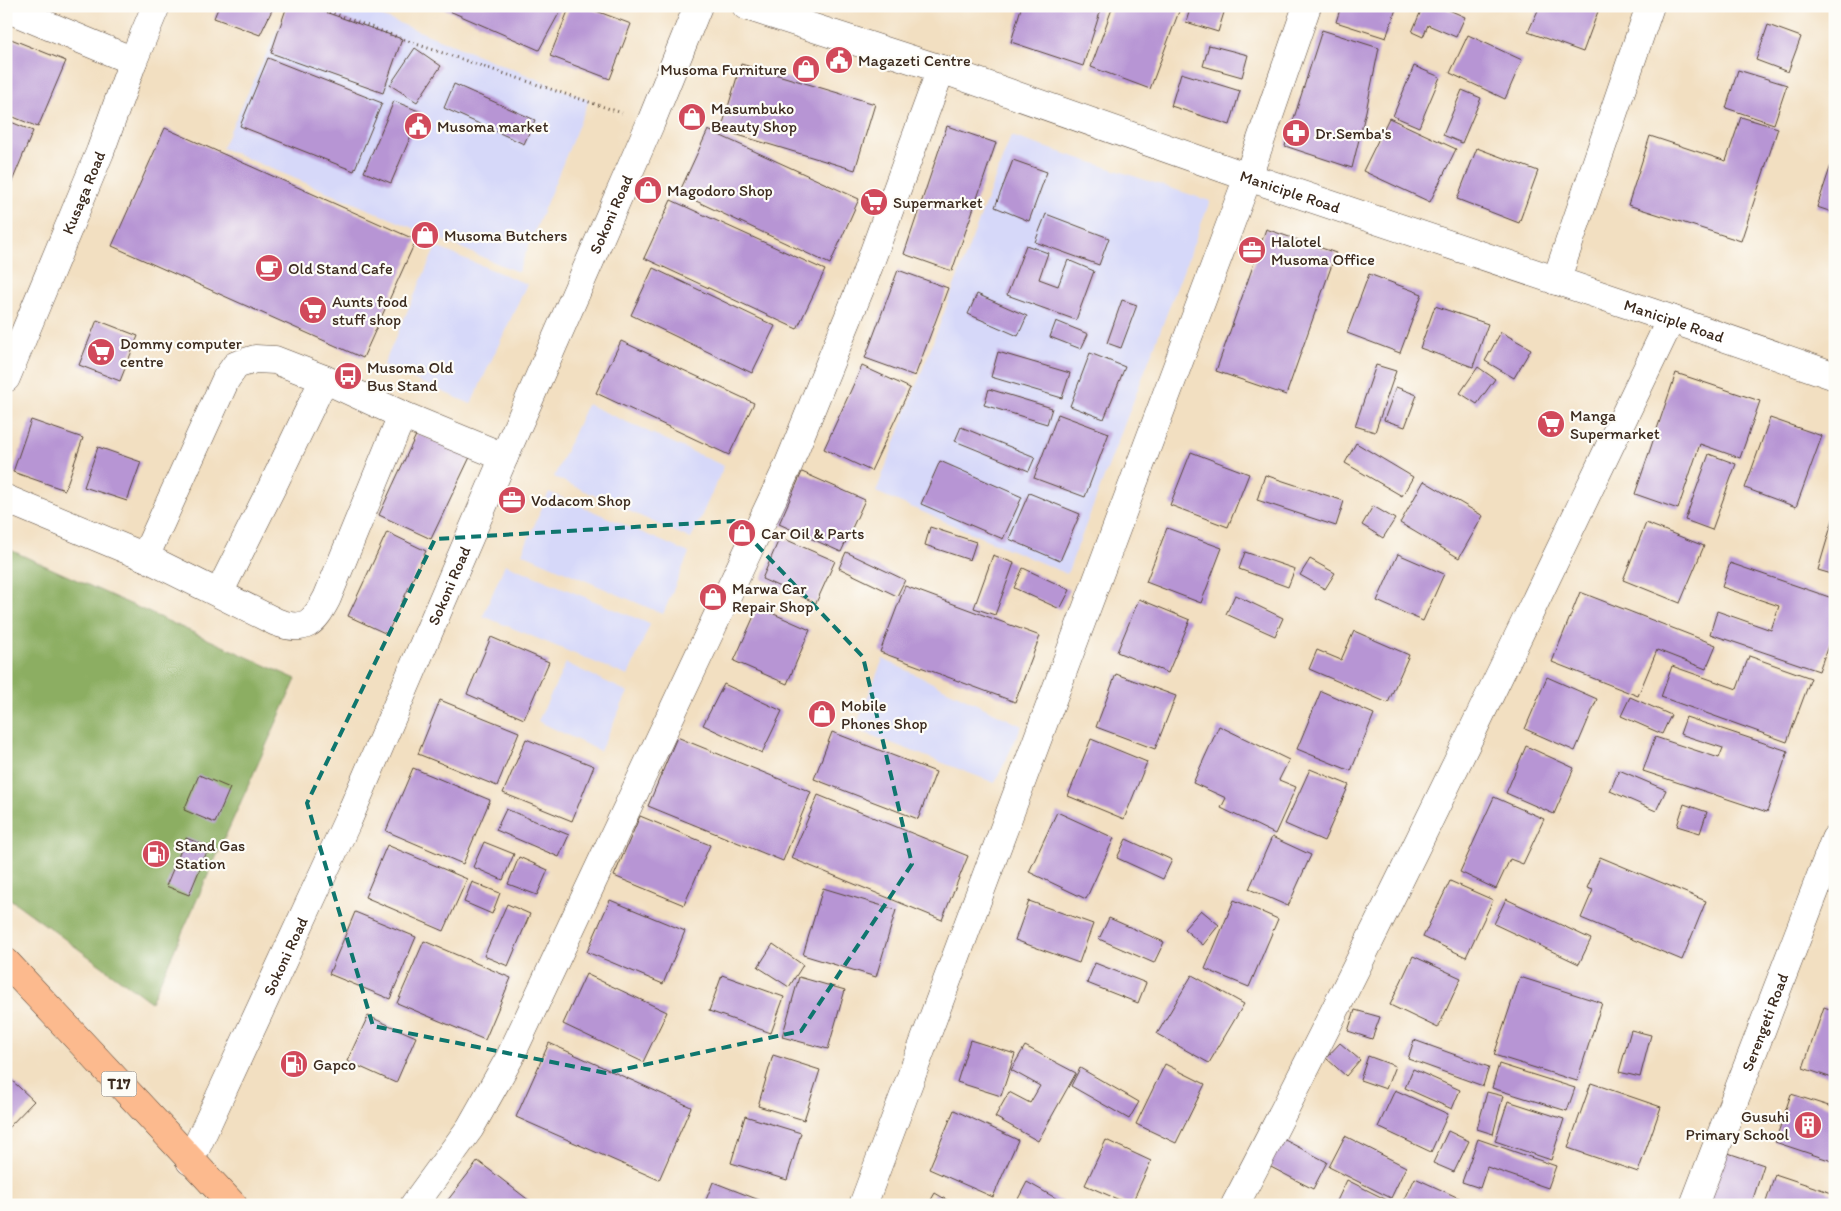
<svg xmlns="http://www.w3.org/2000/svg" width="1841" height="1211" viewBox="0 0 1841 1211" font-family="Itim,sans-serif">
  <rect width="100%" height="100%" fill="#fdfcf7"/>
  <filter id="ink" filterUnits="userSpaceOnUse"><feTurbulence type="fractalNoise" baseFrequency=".02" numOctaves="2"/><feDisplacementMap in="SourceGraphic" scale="10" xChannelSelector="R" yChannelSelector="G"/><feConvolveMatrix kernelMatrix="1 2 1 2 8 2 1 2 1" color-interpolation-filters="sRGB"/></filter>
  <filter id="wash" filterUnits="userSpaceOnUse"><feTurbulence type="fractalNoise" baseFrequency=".0096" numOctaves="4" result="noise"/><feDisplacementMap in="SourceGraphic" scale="20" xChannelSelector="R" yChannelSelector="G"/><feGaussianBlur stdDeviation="1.12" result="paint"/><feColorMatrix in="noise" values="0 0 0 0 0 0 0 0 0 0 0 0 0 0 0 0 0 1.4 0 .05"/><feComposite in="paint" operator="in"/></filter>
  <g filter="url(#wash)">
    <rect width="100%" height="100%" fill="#f2dfc1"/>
    <path fill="#d6d8f9" d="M 289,6 L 357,6 L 589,100 L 518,272 L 222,148 Z
      M 1011,136 L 1210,201 L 1067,574 L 876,492 Z
      M 436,247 L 527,284 L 471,404 L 383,366 Z
      M 587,404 L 724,466 L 691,539 L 554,477 Z
      M 549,492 L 689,553 L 663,614 L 522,553 Z
      M 505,564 L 650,624 L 628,676 L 483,616 Z
      M 883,659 L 1022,726 L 995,783 L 855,729 Z
      M 566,663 L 628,692 L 600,751 L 538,721 Z"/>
    <path fill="#8cae62" stroke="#646c40" d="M 6,548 L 296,679 L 151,1002 L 6,896 Z"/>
    <g id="blocks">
      <path fill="#b795d4" d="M 219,6 L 274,6 L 260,35 L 214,18 Z
        M 287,6 L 308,6 L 402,39 L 383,93 L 271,53 Z
        M 438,6 L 563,6 L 539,50 Z
        M 570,6 L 583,6 L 631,24 L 610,79 L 550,56 Z
        M 1017,6 L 1102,6 L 1083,66 L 1011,42 L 1021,8 Z
        M 1113,6 L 1181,6 L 1150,89 L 1091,67 Z
        M 1191,6 L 1226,6 L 1218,32 L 1186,22 Z
        M 1341,6 L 1397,6 L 1386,38 L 1336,22 Z
        M 1423,6 L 1440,6 L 1465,17 L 1456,37 L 1428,25 L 1423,37 L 1412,32 Z
        M 1540,6 L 1600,6 L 1583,52 L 1528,32 Z
        M 1768,25 L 1801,37 L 1788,72 L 1756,60 Z
        M 1322,30 L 1379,48 L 1366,111 L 1352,168 L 1285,146 Z
        M 1468,35 L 1522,60 L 1505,99 L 1450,73 Z
        M 6,37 L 66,61 L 38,127 L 6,114 Z
        M 1209,45 L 1248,55 L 1242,77 L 1203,66 Z
        M 415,48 L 441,66 L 417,102 L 390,85 Z
        M 268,58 L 382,103 L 354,171 L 240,126 Z
        M 741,64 L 875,104 L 855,170 L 721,130 Z
        M 1414,66 L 1440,77 L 1419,127 L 1393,116 Z
        M 1738,70 L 1787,85 L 1774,124 L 1726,108 Z
        M 1181,73 L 1240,91 L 1230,125 L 1171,106 Z
        M 454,84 L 535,120 L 524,144 L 444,108 Z
        M 1462,90 L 1481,98 L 1462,143 L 1443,135 Z
        M 394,101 L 421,112 L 391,183 L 364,172 Z
        M 1741,117 L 1778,128 L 1741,241 L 1628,205 L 1650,136 L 1726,161 Z
        M 1389,118 L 1456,149 L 1430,202 L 1363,171 Z
        M 6,120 L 33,131 L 6,196 Z
        M 947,126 L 996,143 L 952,271 L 904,254 Z
        M 165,128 L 416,240 L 363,358 L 112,246 Z
        M 708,130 L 859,199 L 830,264 L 679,193 Z
        M 1477,148 L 1538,171 L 1519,223 L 1457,199 Z
        M 1834,156 L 1835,156 L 1835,213 L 1817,207 Z
        M 1013,160 L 1047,172 L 1029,221 L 995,207 Z
        M 671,200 L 825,270 L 797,329 L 644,258 Z
        M 1046,214 L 1109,238 L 1099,265 L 1035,242 Z
        M 1266,229 L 1336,253 L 1286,395 L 1216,371 Z
        M 1026,245 L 1048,253 L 1039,279 L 1058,286 L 1068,260 L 1094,271 L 1076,320 L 1007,295 Z
        M 653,268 L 775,326 L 752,373 L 631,315 Z
        M 898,270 L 948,288 L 915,376 L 865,358 Z
        M 1369,274 L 1422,294 L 1400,353 L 1347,333 Z
        M 977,294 L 1027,316 L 1018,336 L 968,314 Z
        M 1122,300 L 1137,305 L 1121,348 L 1107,343 Z
        M 1435,306 L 1488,324 L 1473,367 L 1420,348 Z
        M 97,320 L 138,336 L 120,381 L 79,365 Z
        M 1056,321 L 1088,334 L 1081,349 L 1050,337 Z
        M 1501,332 L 1531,349 L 1514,378 L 1485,361 Z
        M 621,341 L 754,403 L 729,455 L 596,393 Z
        M 998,352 L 1070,373 L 1062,398 L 991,377 Z
        M 1090,353 L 1125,367 L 1104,419 L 1070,406 Z
        M 1376,365 L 1396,371 L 1375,432 L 1355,426 Z
        M 862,366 L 910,388 L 871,471 L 824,449 Z
        M 1478,367 L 1495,379 L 1477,404 L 1460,393 Z
        M 1676,373 L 1760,401 L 1740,458 L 1700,444 L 1678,509 L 1635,494 Z
        M 1396,387 L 1417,395 L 1405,427 L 1384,420 Z
        M 989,389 L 1052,408 L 1047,424 L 984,405 Z
        M 1058,414 L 1109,433 L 1085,497 L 1034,478 Z
        M 1770,418 L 1822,436 L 1796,507 L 1745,488 Z
        M 31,420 L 83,438 L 65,490 L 13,472 Z
        M 961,427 L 1035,457 L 1029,471 L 955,441 Z
        M 417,433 L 470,457 L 431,539 L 379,515 Z
        M 1356,443 L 1413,477 L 1402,496 L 1345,463 Z
        M 98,447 L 141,462 L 127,501 L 84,487 Z
        M 1191,452 L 1249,474 L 1228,527 L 1170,505 Z
        M 1709,454 L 1736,464 L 1712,530 L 1685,520 Z
        M 940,461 L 1022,497 L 1003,539 L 921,504 Z
        M 802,472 L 865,500 L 841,552 L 779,524 Z
        M 1265,475 L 1344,501 L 1336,526 L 1257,500 Z
        M 1424,481 L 1483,516 L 1459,558 L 1400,523 Z
        M 1029,493 L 1080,514 L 1060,561 L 1009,539 Z
        M 1373,506 L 1395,519 L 1383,538 L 1362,525 Z
        M 1834,516 L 1835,516 L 1835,575 L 1818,570 Z
        M 1646,523 L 1704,546 L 1680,603 L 1623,580 Z
        M 930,527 L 976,542 L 970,560 L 925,545 Z
        M 1167,528 L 1222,548 L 1201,603 L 1146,582 Z
        M 387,532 L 426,551 L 387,634 L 348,616 Z
        M 780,537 L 835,561 L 816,603 L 762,579 Z
        M 846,552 L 905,580 L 897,596 L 839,568 Z
        M 1245,552 L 1295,569 L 1288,587 L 1239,569 Z
        M 1398,554 L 1444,574 L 1423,621 L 1377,601 Z
        M 993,555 L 1014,563 L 995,615 L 974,608 Z
        M 1310,559 L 1335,573 L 1325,589 L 1300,575 Z
        M 1730,563 L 1835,599 L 1835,626 L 1819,671 L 1710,634 L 1717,611 L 1771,630 L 1779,606 L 1722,587 Z
        M 1023,568 L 1070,590 L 1060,609 L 1014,588 Z
        M 905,586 L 1040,636 L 1015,702 L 880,652 Z
        M 1580,592 L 1716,645 L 1706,669 L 1657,650 L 1638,696 L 1552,662 Z
        M 1235,595 L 1283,618 L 1275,636 L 1226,614 Z
        M 1139,599 L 1190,620 L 1168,673 L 1117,652 Z
        M 758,607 L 810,630 L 787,684 L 734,661 Z
        M 1354,631 L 1409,655 L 1388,703 L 1309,669 L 1317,650 L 1341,660 Z
        M 491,637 L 549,662 L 524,719 L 467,694 Z
        M 1749,656 L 1811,678 L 1787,742 L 1661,697 L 1672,666 L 1737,689 Z
        M 1116,674 L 1176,696 L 1155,749 L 1096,727 Z
        M 1547,677 L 1597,699 L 1575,751 L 1525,729 Z
        M 724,684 L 782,711 L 762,753 L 703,725 Z
        M 1321,691 L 1374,714 L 1351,771 L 1297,749 Z
        M 1630,697 L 1671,715 L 1662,734 L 1621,716 Z
        M 440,700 L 519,732 L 497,786 L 418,754 Z
        M 1686,717 L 1788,751 L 1767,812 L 1643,771 L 1655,737 L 1719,758 L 1723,748 L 1680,734 Z
        M 1219,726 L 1289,760 L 1279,780 L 1296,787 L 1275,834 L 1221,808 L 1226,798 L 1193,783 Z
        M 832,732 L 936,772 L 918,819 L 814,779 Z
        M 677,737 L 811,792 L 783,861 L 648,806 Z
        M 526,739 L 594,766 L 572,821 L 503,793 Z
        M 1091,739 L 1147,762 L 1124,819 L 1068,796 Z
        M 1526,746 L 1574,768 L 1554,814 L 1506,793 Z
        M 413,768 L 490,800 L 463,864 L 386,831 Z
        M 1310,769 L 1349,785 L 1324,841 L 1285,824 Z
        M 1619,770 L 1666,790 L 1656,811 L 1610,791 Z
        M 199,775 L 230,788 L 215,823 L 184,810 Z
        M 818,795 L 968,856 L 942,920 L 791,858 Z
        M 1494,797 L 1544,819 L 1523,864 L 1510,859 L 1496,889 L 1460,872 Z
        M 1684,804 L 1707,812 L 1700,833 L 1677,826 Z
        M 506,809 L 569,835 L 559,857 L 496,830 Z
        M 1057,812 L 1114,838 L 1086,899 L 1029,872 Z
        M 640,816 L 710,845 L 684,905 L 614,876 Z
        M 1272,837 L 1311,855 L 1288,906 L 1249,889 Z
        M 186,838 L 209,847 L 189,895 L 166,886 Z
        M 1126,839 L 1172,860 L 1163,879 L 1117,858 Z
        M 484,842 L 514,854 L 503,880 L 473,867 Z
        M 387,845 L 467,879 L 444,931 L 365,897 Z
        M 519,857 L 548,870 L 537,895 L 508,884 Z
        M 1600,857 L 1706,901 L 1682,960 L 1581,918 L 1593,890 L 1587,888 Z
        M 1450,881 L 1493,900 L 1466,957 L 1423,937 Z
        M 472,882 L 500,893 L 492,914 L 464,902 Z
        M 823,888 L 896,910 L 876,977 L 803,955 Z
        M 1506,899 L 1591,939 L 1579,964 L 1494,924 Z
        M 610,900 L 685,931 L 663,984 L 587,952 Z
        M 1234,900 L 1278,919 L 1249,987 L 1205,969 Z
        M 1029,901 L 1093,924 L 1079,963 L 1015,940 Z
        M 507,904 L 530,914 L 508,966 L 484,956 Z
        M 1201,910 L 1219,925 L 1203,945 L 1184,929 Z
        M 355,912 L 416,937 L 390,999 L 329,974 Z
        M 1109,918 L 1164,942 L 1154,963 L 1099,939 Z
        M 424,941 L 511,978 L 485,1040 L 397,1003 Z
        M 773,944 L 803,965 L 789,987 L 758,967 Z
        M 1413,956 L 1461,978 L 1438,1028 L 1390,1005 Z
        M 1095,963 L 1146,983 L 1138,1003 L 1087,983 Z
        M 586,974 L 667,1012 L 643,1062 L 563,1024 Z
        M 722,975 L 784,997 L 771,1033 L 709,1011 Z
        M 1192,975 L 1244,1004 L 1209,1063 L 1157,1034 Z
        M 799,977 L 845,990 L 828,1049 L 782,1037 Z
        M 1520,977 L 1602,1003 L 1577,1081 L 1494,1055 Z
        M 1824,1007 L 1835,1011 L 1835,1079 L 1803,1068 Z
        M 1355,1010 L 1380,1017 L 1372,1039 L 1348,1031 Z
        M 368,1016 L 416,1037 L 396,1083 L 347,1061 Z
        M 1631,1030 L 1651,1035 L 1640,1077 L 1619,1072 Z
        M 970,1040 L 1015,1054 L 1001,1096 L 957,1082 Z
        M 1414,1040 L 1489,1067 L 1483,1086 L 1408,1059 Z
        M 549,1043 L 691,1107 L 659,1180 L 516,1117 Z
        M 1340,1043 L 1360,1060 L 1346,1076 L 1326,1058 Z
        M 1025,1046 L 1076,1073 L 1038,1141 L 995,1117 L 1009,1092 L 1030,1103 L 1040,1086 L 1011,1070 Z
        M 773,1055 L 820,1070 L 804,1120 L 758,1106 Z
        M 1368,1056 L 1395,1066 L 1386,1089 L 1360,1080 Z
        M 1165,1064 L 1205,1084 L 1176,1143 L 1136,1124 Z
        M 1499,1064 L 1575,1088 L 1567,1111 L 1492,1088 Z
        M 1080,1068 L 1139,1102 L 1129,1119 L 1071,1086 Z
        M 1413,1069 L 1460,1090 L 1452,1109 L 1405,1088 Z
        M 6,1075 L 34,1101 L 6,1130 Z
        M 1591,1083 L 1661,1107 L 1638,1172 L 1568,1148 Z
        M 1395,1090 L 1448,1114 L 1431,1152 L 1378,1127 Z
        M 1487,1092 L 1503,1096 L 1493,1134 L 1477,1129 Z
        M 1791,1094 L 1835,1108 L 1835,1162 L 1775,1142 Z
        M 1508,1101 L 1564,1119 L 1551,1160 L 1495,1141 Z
        M 954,1110 L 1018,1140 L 993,1197 L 929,1169 Z
        M 745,1116 L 801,1133 L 787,1180 L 731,1163 Z
        M 1448,1131 L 1469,1141 L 1454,1172 L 1433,1163 Z
        M 1345,1136 L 1406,1167 L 1391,1198 L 1329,1167 Z
        M 1281,1138 L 1327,1162 L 1313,1189 L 1267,1165 Z
        M 1478,1139 L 1556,1166 L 1548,1188 L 1487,1167 L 1480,1188 L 1462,1182 Z
        M 1106,1140 L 1151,1161 L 1131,1205 L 1085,1185 Z
        M 1719,1150 L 1764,1165 L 1751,1205 L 1719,1205 L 1702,1199 Z
        M 478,1161 L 535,1205 L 444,1205 Z
        M 1775,1174 L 1835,1194 L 1835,1205 L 1765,1205 Z
        M 1415,1178 L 1470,1203 L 1469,1205 L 1402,1205 Z
        M 1347,1180 L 1387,1200 L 1385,1205 L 1340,1205 L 1336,1203 Z
        M 713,1182 L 772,1205 L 704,1205 Z
        M 1027,1182 L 1068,1205 L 1028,1205 L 1018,1199 Z
        M 935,1193 L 955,1205 L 928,1205 Z"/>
    </g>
  </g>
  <g filter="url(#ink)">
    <use href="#blocks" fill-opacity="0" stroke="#564536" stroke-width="1"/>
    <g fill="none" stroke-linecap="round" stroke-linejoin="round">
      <defs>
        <g id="minor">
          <path id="s1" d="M 746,6 L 941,69 L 1248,177 L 1671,319 L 1835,376"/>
          <path d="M 6,8 L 133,61"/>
          <path d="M 1556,281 L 1650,6"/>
          <path id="s2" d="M 6,378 L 100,152 L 133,61 L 156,6"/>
          <path d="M 6,499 L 145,557 L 276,622 C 305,633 314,623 327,598 L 402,415"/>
          <path d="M 145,557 L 226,379 L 236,365 L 255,359 L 275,360 L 324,379 L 402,415 L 504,457"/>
          <path d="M 219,593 L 275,481 L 324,379"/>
          <path id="s3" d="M 190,1161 L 347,822 L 504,457 L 651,122 L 698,6"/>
          <path d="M 414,1205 L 470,1128 L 510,1057 L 788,466 L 864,279 L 941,69"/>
          <path d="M 863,1205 L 1248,177 L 1307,6"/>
          <path d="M 1235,1205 C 1388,913 1528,615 1671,319"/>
          <path id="s4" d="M 1694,1205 L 1835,839"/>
        </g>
        <path id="major" d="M 6,962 L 233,1205"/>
      </defs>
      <use href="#minor" stroke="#564536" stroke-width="29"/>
      <use href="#major" stroke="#564536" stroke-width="29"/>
      <path stroke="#564536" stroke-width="3" stroke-dasharray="1 4" stroke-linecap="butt" d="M 315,6 L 416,44 L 622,113"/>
      <use href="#minor" stroke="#fff" stroke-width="28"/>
      <use href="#major" stroke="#fcba8e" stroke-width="28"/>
    </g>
  </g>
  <path fill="none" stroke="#0f766e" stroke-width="4" stroke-dasharray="10 6" stroke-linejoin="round" d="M 734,521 L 863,657 L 912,864 L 801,1031 L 606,1073 L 373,1026 L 307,803 L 435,539 Z"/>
  <defs>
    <symbol id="civic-disc" viewBox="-11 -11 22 22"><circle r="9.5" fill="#d1495b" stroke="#fdfcf7"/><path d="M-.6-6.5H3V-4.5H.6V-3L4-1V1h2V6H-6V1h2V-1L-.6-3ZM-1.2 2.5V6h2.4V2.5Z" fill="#fff"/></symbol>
    <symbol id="shop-disc" viewBox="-11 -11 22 22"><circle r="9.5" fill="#d1495b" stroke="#fdfcf7"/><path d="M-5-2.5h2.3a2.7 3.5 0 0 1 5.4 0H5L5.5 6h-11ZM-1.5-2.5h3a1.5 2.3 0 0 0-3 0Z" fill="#fff"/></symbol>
    <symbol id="pharmacy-disc" viewBox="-11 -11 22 22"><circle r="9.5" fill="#d1495b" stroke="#fdfcf7"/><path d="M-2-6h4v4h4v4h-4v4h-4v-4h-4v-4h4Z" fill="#fff"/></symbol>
    <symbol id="supermarket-disc" viewBox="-11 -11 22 22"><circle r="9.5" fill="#d1495b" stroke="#fdfcf7"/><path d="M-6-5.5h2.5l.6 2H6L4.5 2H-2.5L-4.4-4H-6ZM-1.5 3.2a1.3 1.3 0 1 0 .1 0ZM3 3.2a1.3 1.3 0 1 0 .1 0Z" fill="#fff"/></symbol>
    <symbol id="office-disc" viewBox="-11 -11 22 22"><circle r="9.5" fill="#d1495b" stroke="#fdfcf7"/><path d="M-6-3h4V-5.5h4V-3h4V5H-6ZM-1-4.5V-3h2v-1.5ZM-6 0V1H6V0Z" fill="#fff"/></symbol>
    <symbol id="cafe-disc" viewBox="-11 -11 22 22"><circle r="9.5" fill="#d1495b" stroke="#fdfcf7"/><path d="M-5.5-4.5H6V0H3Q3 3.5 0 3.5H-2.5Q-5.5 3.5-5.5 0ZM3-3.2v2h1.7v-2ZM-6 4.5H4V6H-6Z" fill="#fff"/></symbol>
    <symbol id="bus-disc" viewBox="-11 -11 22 22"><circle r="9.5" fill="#d1495b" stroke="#fdfcf7"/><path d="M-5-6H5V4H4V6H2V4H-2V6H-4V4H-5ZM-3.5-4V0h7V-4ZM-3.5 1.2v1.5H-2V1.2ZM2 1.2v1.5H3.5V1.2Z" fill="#fff"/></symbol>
    <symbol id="fuel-disc" viewBox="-11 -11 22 22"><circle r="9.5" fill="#d1495b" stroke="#fdfcf7"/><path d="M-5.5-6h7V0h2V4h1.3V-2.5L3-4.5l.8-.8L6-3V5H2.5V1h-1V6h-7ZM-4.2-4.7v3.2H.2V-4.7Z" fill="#fff"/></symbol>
    <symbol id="building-disc" viewBox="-11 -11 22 22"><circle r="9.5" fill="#d1495b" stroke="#fdfcf7"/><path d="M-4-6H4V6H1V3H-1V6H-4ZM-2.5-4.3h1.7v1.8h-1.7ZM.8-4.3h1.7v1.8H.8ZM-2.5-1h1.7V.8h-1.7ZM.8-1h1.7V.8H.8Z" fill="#fff"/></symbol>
  </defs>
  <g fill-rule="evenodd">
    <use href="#civic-disc" x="823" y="44" width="32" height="32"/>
    <use href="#shop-disc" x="790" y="53" width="32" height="32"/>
    <use href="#shop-disc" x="676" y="101" width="32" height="32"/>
    <use href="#civic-disc" x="402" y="110" width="32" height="32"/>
    <use href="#pharmacy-disc" x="1280" y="117" width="32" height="32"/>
    <use href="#shop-disc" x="632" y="174" width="32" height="32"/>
    <use href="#supermarket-disc" x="858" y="186" width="32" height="32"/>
    <use href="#shop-disc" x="409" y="219" width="32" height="32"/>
    <use href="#office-disc" x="1236" y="234" width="32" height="32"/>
    <use href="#cafe-disc" x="253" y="252" width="32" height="32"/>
    <use href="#supermarket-disc" x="297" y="294" width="32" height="32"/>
    <use href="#supermarket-disc" x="85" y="336" width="32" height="32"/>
    <use href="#bus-disc" x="332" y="360" width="32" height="32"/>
    <use href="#supermarket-disc" x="1535" y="408" width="32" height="32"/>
    <use href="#office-disc" x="496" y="484" width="32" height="32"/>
    <use href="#shop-disc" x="726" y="517" width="32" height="32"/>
    <use href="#shop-disc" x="697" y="581" width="32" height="32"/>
    <use href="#shop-disc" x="806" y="698" width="32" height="32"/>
    <use href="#fuel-disc" x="140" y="838" width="32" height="32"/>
    <use href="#fuel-disc" x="278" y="1048" width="32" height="32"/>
    <use href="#building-disc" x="1792" y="1109" width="32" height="32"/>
  </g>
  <g text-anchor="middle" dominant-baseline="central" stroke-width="4.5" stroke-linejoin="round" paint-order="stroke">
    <rect fill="#fdfcf7" stroke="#75695f" stroke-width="1" x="101.5" y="1071.5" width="35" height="25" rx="4"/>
    <g font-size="15" font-weight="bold" fill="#3b2a1e">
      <text x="119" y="1084">T17</text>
    </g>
    <g font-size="16" fill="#3b2a1e" stroke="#fdfcf7" text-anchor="start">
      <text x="858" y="60">Magazeti Centre</text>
      <text x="787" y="69" text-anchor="end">Musoma Furniture</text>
      <text x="711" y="108">Masumbuko<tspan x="711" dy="18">Beauty Shop</tspan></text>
      <text x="437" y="126">Musoma market</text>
      <text x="1315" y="133">Dr.Semba's</text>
      <text x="667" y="190">Magodoro Shop</text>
      <text x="893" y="202">Supermarket</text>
      <text x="444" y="235">Musoma Butchers</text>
      <text x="1271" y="241">Halotel<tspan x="1271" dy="18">Musoma Office</tspan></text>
      <text x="288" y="268">Old Stand Cafe</text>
      <text x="332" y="301">Aunts food<tspan x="332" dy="18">stuff shop</tspan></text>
      <text x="120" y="343">Dommy computer<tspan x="120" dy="18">centre</tspan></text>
      <text x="367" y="367">Musoma Old<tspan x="367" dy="18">Bus Stand</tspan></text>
      <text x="1570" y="415">Manga<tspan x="1570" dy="18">Supermarket</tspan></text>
      <text x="531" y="500">Vodacom Shop</text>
      <text x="761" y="533">Car Oil &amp; Parts</text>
      <text x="732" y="588">Marwa Car<tspan x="732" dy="18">Repair Shop</tspan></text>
      <text x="841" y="705">Mobile<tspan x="841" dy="18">Phones Shop</tspan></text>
      <text x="175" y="845">Stand Gas<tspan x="175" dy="18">Station</tspan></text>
      <text x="313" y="1064">Gapco</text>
      <text x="1789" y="1116" text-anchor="end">Gusuhi<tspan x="1789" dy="18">Primary School</tspan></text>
    </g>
    <g font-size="16" fill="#3b2a1e" stroke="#fdfcf7">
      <text stroke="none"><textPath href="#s1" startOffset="575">Maniciple Road</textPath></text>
      <text stroke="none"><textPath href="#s2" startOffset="201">Kusaga Road</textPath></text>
      <text stroke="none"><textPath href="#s3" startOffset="1036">Sokoni Road</textPath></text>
      <text stroke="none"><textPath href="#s1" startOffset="980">Maniciple Road</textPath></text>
      <text stroke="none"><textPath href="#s3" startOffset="631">Sokoni Road</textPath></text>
      <text stroke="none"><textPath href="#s3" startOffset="226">Sokoni Road</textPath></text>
      <text stroke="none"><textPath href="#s4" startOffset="196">Serengeti Road</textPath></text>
    </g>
  </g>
  <rect width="1841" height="1211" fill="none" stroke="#fdfcf7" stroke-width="25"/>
</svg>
